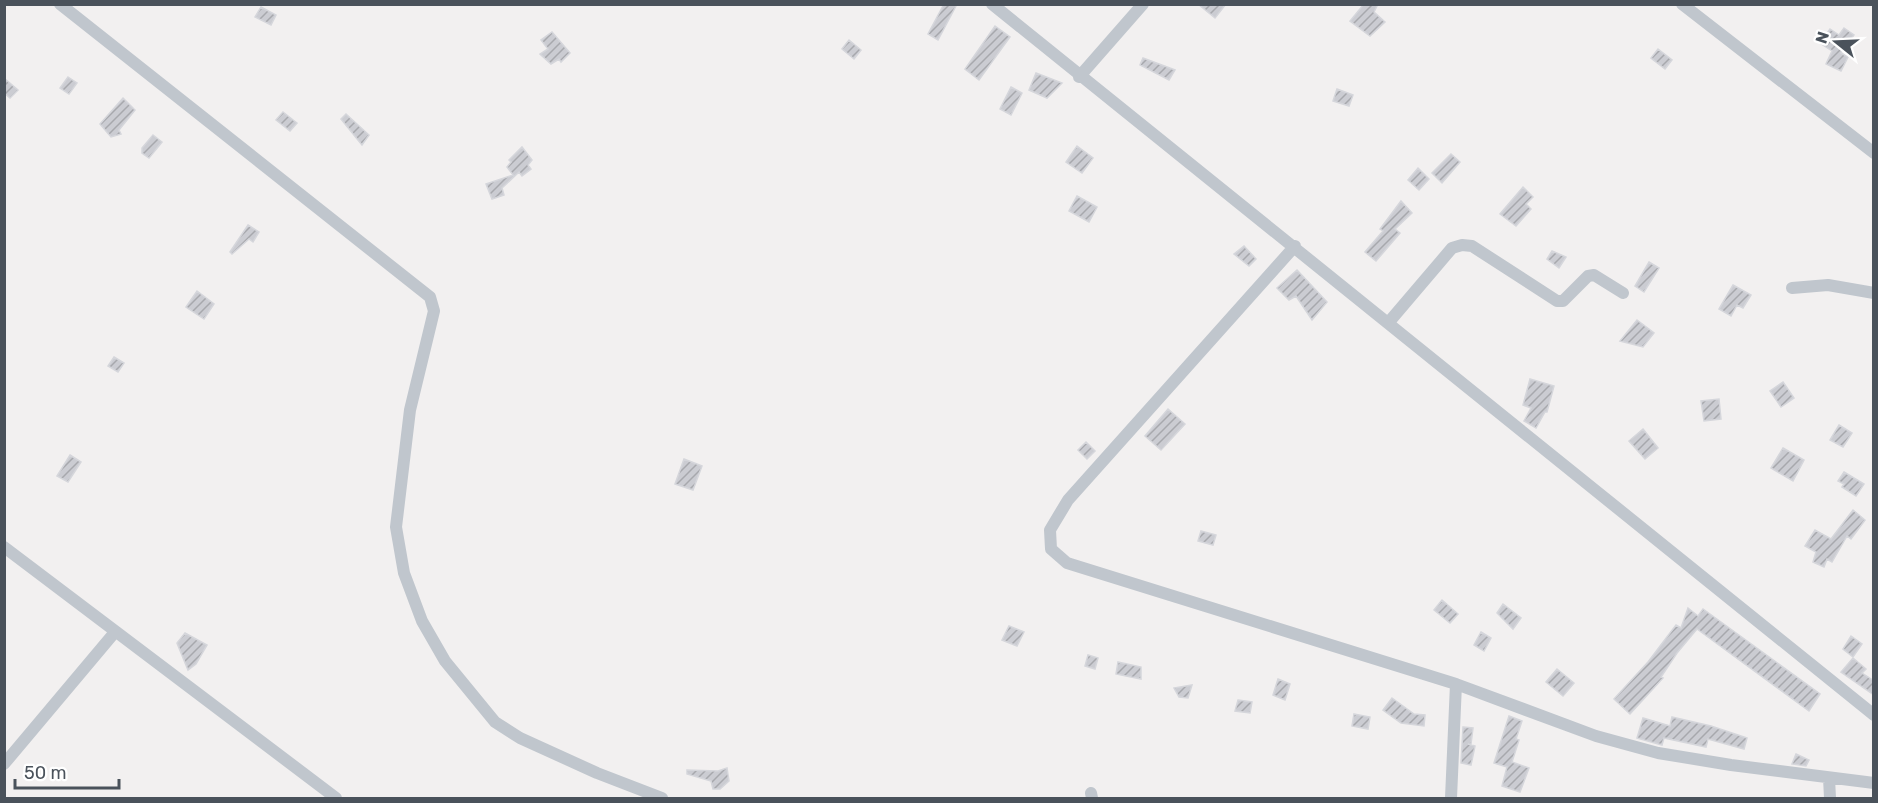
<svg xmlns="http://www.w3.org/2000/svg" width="1878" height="803" viewBox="0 0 1878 803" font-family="Rubik,sans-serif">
  <defs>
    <pattern id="building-hatch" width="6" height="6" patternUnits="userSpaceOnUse" patternTransform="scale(1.5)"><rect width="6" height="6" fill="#cbccd2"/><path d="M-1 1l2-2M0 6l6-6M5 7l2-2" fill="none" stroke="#a7a8ad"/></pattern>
  </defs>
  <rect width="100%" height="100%" fill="#f2f0f0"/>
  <path fill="url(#building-hatch)" stroke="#d5d6db" stroke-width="1.5" d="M 944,4 L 957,4 L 938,40 L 928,34 Z
    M 1198,4 L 1226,4 L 1215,18 Z
    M 1364,4 L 1378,4 L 1374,12 L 1385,22 L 1370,36 L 1350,21 Z
    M 261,7 L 276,15 L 271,25 L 255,17 Z
    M 995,26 L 1010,37 L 979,80 L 965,69 Z
    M 1844,28 L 1854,35 L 1841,53 L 1848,57 L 1841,71 L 1826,64 L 1832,51 L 1820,43 L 1830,29 L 1839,35 Z
    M 552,32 L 570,53 L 561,62 L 559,59 L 551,64 L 540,54 L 548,49 L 541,40 Z
    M 849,40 L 861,50 L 854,59 L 842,49 Z
    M 1658,49 L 1672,60 L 1665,69 L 1651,58 Z
    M 1143,58 L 1175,70 L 1169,80 L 1140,65 Z
    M 1036,73 L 1062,83 L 1047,98 L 1029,90 Z
    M 68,77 L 77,83 L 69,94 L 60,88 Z
    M 4,78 L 18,90 L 10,98 L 4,93 Z
    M 1011,87 L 1022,93 L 1011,115 L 1000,109 Z
    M 1337,89 L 1353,95 L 1349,106 L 1333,101 Z
    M 123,98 L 135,110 L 119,130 L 121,134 L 111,137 L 100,124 Z
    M 283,112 L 297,123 L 290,131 L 276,120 Z
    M 346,114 L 369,135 L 362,145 L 341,119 Z
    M 153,135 L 162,142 L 149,158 L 142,153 L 142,148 Z
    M 1077,146 L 1093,158 L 1082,173 L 1066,162 Z
    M 522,147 L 532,160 L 528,165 L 531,169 L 522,176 L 519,172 L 502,188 L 504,195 L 492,199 L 486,184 L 513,175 L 507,167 L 511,162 L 509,160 Z
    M 1451,154 L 1460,162 L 1442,183 L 1432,173 Z
    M 1418,168 L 1429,179 L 1419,190 L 1408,180 Z
    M 1523,187 L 1533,197 L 1526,204 L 1531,209 L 1516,226 L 1500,214 Z
    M 1077,196 L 1097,207 L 1089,222 L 1069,211 Z
    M 1401,201 L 1412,213 L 1395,229 L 1400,233 L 1376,261 L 1365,252 L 1383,231 L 1380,229 Z
    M 248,225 L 259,232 L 253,242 L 249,239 L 232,254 L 230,252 Z
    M 1244,246 L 1256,259 L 1249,266 L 1234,254 Z
    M 1552,251 L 1566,257 L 1559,268 L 1547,259 Z
    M 1649,262 L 1659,268 L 1644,292 L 1635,286 Z
    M 1297,270 L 1327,302 L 1312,320 L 1296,296 L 1289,300 L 1277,288 Z
    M 1733,285 L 1751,295 L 1743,308 L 1737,305 L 1731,316 L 1719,309 Z
    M 197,291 L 214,304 L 204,319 L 186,307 Z
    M 1637,320 L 1654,333 L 1643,347 L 1620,341 Z
    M 114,357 L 124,363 L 118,372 L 108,366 Z
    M 1530,379 L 1554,386 L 1547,412 L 1545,412 L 1536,428 L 1524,421 L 1531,408 L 1523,405 Z
    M 1783,382 L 1794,398 L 1781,407 L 1770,391 Z
    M 1719,399 L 1721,419 L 1704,421 L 1701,401 Z
    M 1168,409 L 1185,424 L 1161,450 L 1145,436 Z
    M 1839,425 L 1852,433 L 1843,447 L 1830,440 Z
    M 1643,429 L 1658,448 L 1645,459 L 1629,441 Z
    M 1086,442 L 1095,451 L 1087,459 L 1078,450 Z
    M 1783,448 L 1804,460 L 1793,481 L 1771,468 Z
    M 70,455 L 81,462 L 68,482 L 57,476 Z
    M 684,459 L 702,466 L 693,490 L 675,484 Z
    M 1844,472 L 1864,484 L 1856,496 L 1842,487 L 1844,484 L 1838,481 Z
    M 1853,510 L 1865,520 L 1851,539 L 1847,536 L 1832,562 L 1827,559 L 1824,567 L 1813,562 L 1816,552 L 1805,546 L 1815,530 L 1831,539 Z
    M 1201,531 L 1216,535 L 1213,545 L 1198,541 Z
    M 1442,600 L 1458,614 L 1450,623 L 1434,610 Z
    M 1503,604 L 1521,618 L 1513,629 L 1497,613 Z
    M 1688,608 L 1698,616 L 1703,609 L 1820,694 L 1809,711 L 1697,629 L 1677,653 L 1661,677 L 1663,678 L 1630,714 L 1614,699 L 1648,662 L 1676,625 L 1681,628 Z
    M 1009,626 L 1024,632 L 1017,646 L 1002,640 Z
    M 1481,632 L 1491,638 L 1484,651 L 1474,645 Z
    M 185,633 L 207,645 L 196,664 L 188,670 L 177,643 Z
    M 1851,636 L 1862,644 L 1853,657 L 1843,649 Z
    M 1088,655 L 1098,658 L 1095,669 L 1085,666 Z
    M 1853,658 L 1866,669 L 1862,673 L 1874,681 L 1874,695 L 1841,672 Z
    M 1118,662 L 1141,667 L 1141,679 L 1116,674 Z
    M 1557,669 L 1574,683 L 1563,696 L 1546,682 Z
    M 1278,679 L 1290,684 L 1285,700 L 1273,695 Z
    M 1192,685 L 1188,698 L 1179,697 L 1174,688 Z
    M 1392,698 L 1414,714 L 1425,715 L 1424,726 L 1401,723 L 1383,710 Z
    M 1238,700 L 1252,702 L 1250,713 L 1235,711 Z
    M 1354,714 L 1370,717 L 1368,729 L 1352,726 Z
    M 1509,716 L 1522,721 L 1516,739 L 1519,740 L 1512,762 L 1529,768 L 1520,792 L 1502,786 L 1507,767 L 1494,763 Z
    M 1672,717 L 1711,726 L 1747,738 L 1744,749 L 1708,739 L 1706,747 L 1664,738 L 1662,745 L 1637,738 L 1643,718 L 1670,726 Z
    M 1463,727 L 1473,728 L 1471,744 L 1468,744 L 1475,746 L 1471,765 L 1461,763 Z
    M 1796,754 L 1809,760 L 1806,766 L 1792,764 Z
    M 727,768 L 729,781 L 720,789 L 713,789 L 711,781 L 687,774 L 687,770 L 718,771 Z"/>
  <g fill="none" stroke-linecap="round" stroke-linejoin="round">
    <path stroke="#c0c6cd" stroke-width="12" d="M 60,4 L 430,297 L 434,311 L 410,410 L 396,527 L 404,573 L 422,621 L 445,661 L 495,722 L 520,738 L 597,773 L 662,798
      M 992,4 L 1874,715
      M 1682,4 L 1874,153
      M 1079,77 L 1143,4
      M 1295,246 L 1068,500 L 1050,530 L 1051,549 L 1067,563 L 1456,684 L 1596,736 L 1658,753 L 1731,765 L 1874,783
      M 1792,288 L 1828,285 L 1874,293
      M 1389,322 L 1452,248 L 1462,245 L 1472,246 L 1557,301 L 1563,301 L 1588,276 L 1594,275 L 1623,293
      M 4,547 L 336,798
      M 4,764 L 115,632
      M 1829,778 L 1830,798
      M 1091,793 L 1092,798
      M 1451,798 L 1456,684"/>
  </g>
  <rect width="1878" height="803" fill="none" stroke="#4a525b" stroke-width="12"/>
  <g transform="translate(1836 42) rotate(288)" stroke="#ffffff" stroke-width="4.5" paint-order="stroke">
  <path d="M0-4.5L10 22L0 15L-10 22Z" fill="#4a525b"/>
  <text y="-9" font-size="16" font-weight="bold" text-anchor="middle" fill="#4a525b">N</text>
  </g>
  <path d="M15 779v9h104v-9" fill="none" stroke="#4a525b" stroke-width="3"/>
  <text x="24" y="779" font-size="18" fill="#4a525b" stroke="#ffffff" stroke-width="4.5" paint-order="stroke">50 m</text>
</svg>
